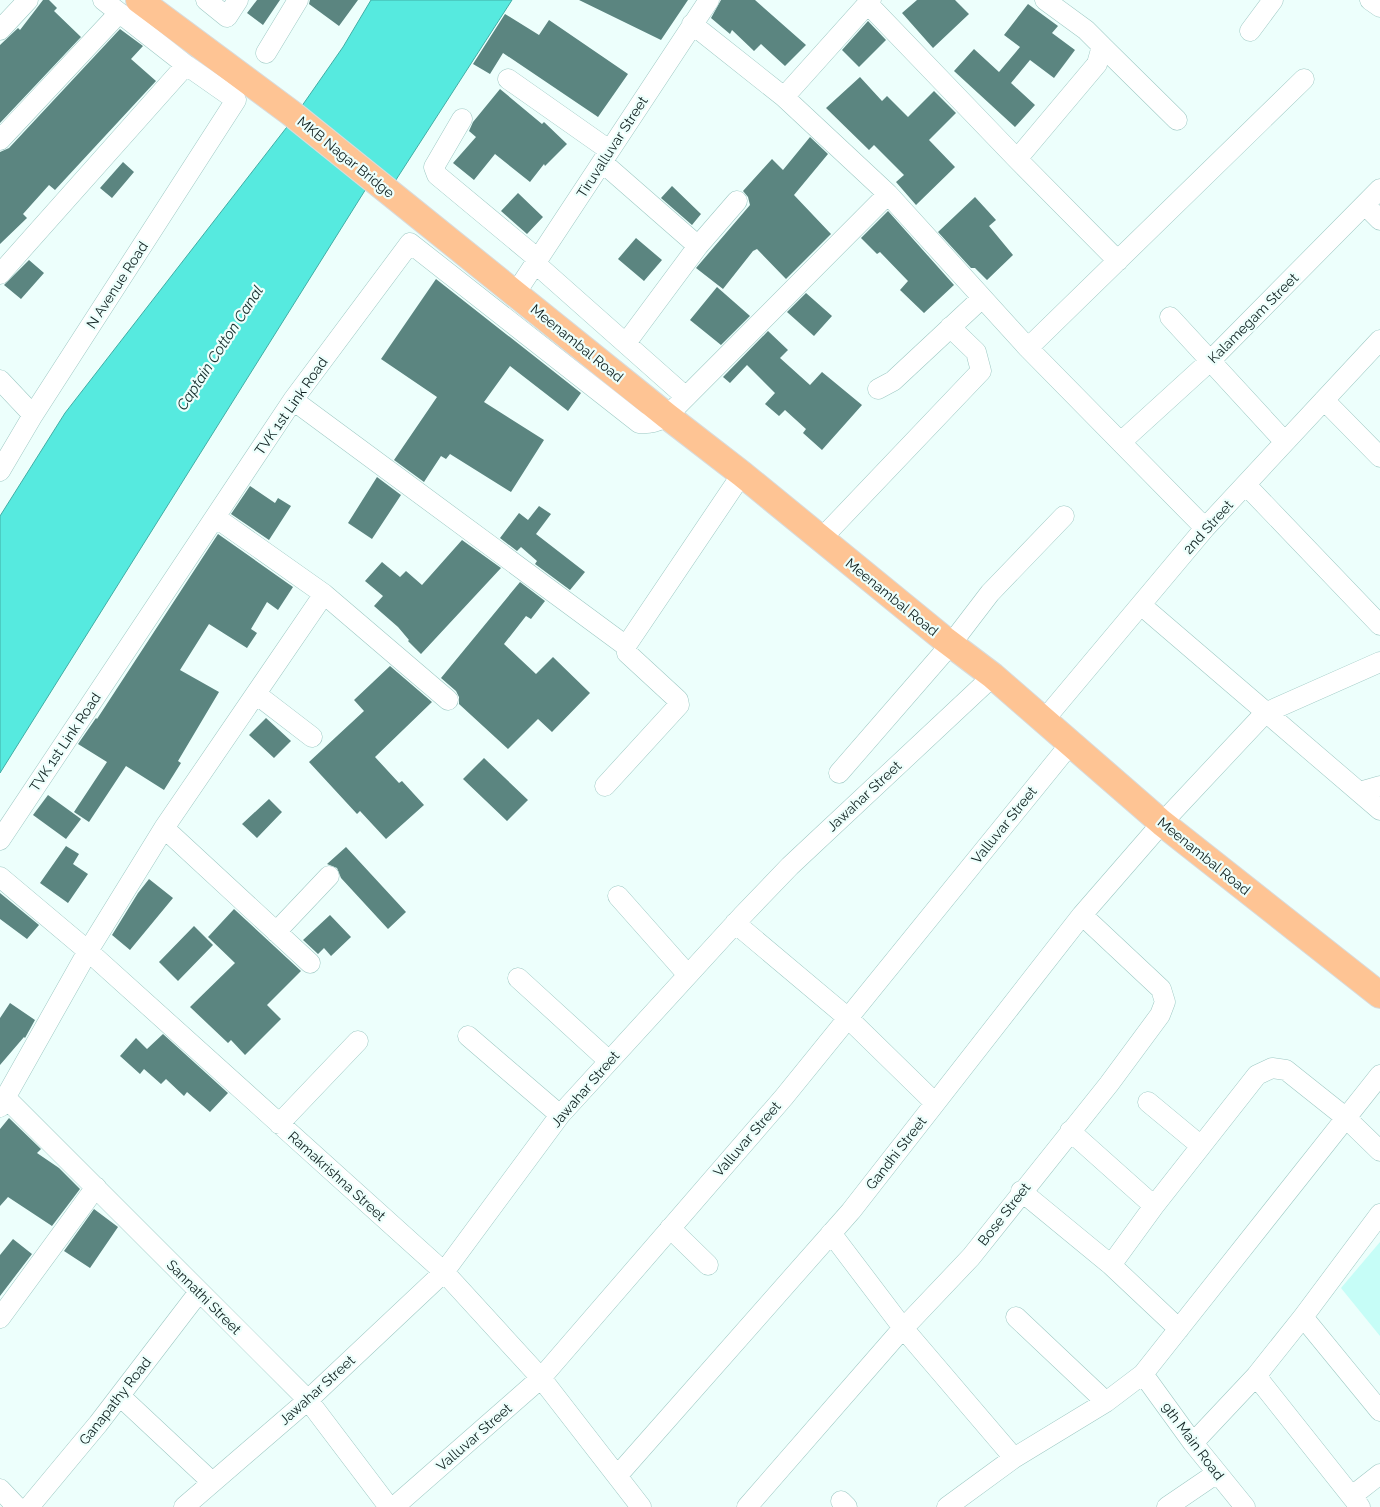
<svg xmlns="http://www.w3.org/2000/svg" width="1380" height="1507" viewBox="0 0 1380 1507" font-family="Raleway,sans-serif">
  <rect width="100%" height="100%" fill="#edfffc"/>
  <path fill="#c6fdf7" d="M 1380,1242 L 1380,1336 L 1341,1288 Z"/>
  <path fill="#56eadf" stroke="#41ada5" d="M 371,0 L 512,0 L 392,186 L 374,176 L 0,773 L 0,516 L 65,413 L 290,123 L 343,47 Z"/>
  <path fill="#5b8580" d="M 43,0 L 49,0 L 57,8 L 54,11 L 81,37 L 0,123 L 0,45 L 18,28 L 20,30 Z
    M 257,0 L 280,0 L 263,25 L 247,13 Z
    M 310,0 L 358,0 L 339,26 L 309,4 Z
    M 579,0 L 688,0 L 661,40 Z
    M 721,0 L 755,0 L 806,45 L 785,66 L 761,44 L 754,51 L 732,30 L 730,34 L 711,18 Z
    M 917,0 L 955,0 L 969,14 L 933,48 L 902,13 Z
    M 1028,4 L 1058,26 L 1052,33 L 1075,50 L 1054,78 L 1030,60 L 1011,83 L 1035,105 L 1015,127 L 954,71 L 974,49 L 999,72 L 1020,47 L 1004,35 Z
    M 505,14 L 539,35 L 549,20 L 628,74 L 598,117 L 503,53 L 490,74 L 473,64 Z
    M 868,21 L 886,40 L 859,67 L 842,50 Z
    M 120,29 L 143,46 L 131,59 L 156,81 L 55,190 L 49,185 L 23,214 L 27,218 L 0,244 L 0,152 L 9,148 Z
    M 860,77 L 882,101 L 887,96 L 908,117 L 934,91 L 956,113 L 929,140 L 955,167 L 916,205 L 896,182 L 904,175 L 874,145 L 869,150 L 826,108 Z
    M 500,89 L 542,124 L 544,122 L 567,144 L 545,166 L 544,164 L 530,182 L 495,154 L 474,180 L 453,163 L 476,137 L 469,131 L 473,122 Z
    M 810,137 L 828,154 L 794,195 L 831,234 L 786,279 L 757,249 L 753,251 L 723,289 L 696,268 L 750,205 L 748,197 L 743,191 L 772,159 L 783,170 Z
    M 123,162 L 134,172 L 112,198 L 100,188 Z
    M 672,186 L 701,214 L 692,225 L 661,198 Z
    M 518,193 L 543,217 L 527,234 L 501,211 Z
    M 975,197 L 996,220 L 989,226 L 1013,255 L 987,280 L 975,268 L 971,268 L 938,232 Z
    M 888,211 L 954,285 L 924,313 L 900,290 L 908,281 L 880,252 L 877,254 L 861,238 Z
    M 636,238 L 662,260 L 644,281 L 618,259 Z
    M 29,260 L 44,273 L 21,299 L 4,285 Z
    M 436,279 L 581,393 L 568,411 L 510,366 L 484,402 L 544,440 L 511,492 L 450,454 L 446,459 L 441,456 L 424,482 L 394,460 L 437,397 L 381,359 Z
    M 717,287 L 750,316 L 721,345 L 690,320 Z
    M 806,293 L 832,316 L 814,336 L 787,312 Z
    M 768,331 L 788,350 L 780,358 L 810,385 L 822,372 L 862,405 L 822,450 L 803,433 L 806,429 L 785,410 L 779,416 L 765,404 L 775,393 L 747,365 L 730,383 L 723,377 Z
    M 377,477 L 401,495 L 372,539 L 348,523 Z
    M 250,486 L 275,503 L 278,498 L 291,506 L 269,540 L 231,514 Z
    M 539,506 L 551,514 L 536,534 L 585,572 L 570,590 L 535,564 L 537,561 L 521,547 L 517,551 L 500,538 L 519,513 L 528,520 Z
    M 218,534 L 293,587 L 278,610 L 267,602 L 251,629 L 257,633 L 247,648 L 209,624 L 180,670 L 219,692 L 178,761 L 181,763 L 164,790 L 126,766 L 89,822 L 74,812 L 107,762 L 78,744 L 96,718 L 97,719 Z
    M 462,540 L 501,568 L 421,654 L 408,641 L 409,640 L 398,627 L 374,606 L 383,596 L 365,581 L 382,562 L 400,577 L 406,571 L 422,585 Z
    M 520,582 L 545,601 L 531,619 L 526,616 L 504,644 L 536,674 L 553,657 L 590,693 L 552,732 L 538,719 L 508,749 L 459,704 L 459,697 L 456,691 L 441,678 Z
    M 390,666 L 432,702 L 375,757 L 399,783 L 402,781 L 424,805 L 386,839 L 360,811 L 357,814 L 309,762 L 364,711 L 354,700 Z
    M 266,718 L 291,741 L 274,758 L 249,735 Z
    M 484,758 L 528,800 L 507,821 L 463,779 Z
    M 48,795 L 81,819 L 66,839 L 33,815 Z
    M 269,799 L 282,812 L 257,838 L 242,824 Z
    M 66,846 L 79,854 L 73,864 L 88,874 L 68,903 L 40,883 Z
    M 346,847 L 406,912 L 388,929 L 341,878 L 337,868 L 327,864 Z
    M 149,879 L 173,898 L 130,950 L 112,935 L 138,893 Z
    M 0,893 L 39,925 L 27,939 L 0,919 Z
    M 234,909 L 301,971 L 267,1005 L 281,1019 L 245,1055 L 231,1040 L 228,1043 L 190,1007 L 235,963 L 208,937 Z
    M 330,915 L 351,937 L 331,956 L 324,948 L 318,954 L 303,940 Z
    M 194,926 L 213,945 L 178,981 L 159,962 Z
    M 10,1003 L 35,1020 L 25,1038 L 24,1037 L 0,1065 L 0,1018 Z
    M 163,1034 L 228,1093 L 210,1112 L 187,1092 L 184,1096 L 166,1079 L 161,1084 L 144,1069 L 140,1074 L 120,1056 L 136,1038 L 147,1049 Z
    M 9,1118 L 41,1149 L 37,1153 L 59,1168 L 80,1189 L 52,1226 L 8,1197 L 0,1206 L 0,1129 Z
    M 94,1209 L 118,1227 L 90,1268 L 64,1251 Z
    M 13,1239 L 32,1254 L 0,1296 L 0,1255 Z"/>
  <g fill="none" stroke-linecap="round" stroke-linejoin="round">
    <defs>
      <path id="minor" d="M 206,0 L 227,17 L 238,0
        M 1370,0 L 1380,7
        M 868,4 L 1017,159 L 1118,261
        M 692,24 L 784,97 L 888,194 L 1028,348 L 1205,528
        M 0,30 L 28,0
        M 1250,31 L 1273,0
        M 1102,46 L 1177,120
        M 266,53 L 298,0
        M 508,79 L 609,150
        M 784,97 L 871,0
        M 462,119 L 434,167 L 437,175 L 538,259
        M 0,140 L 119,13
        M 1017,159 L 1097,64 L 1102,46 L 1086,30 L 1045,0
        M 602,162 L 698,246
        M 1365,205 L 1380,220
        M 536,264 L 686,397
        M 0,274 L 186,65
        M 515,294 L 709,0
        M 1170,317 L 1285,442
        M 626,343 L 698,246 L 737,201
        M 1028,348 L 1304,79
        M 0,380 L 33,415
        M 878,389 L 893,381 L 982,298
        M 293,400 L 626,646
        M 1324,400 L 1380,457
        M 1121,442 L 1210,361 L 1380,189
        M 0,471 L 33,415 L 236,100 L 186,65 L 103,0
        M 1246,485 L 1380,625
        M 215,517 L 324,594 L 448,700
        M 821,539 L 981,371 L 976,352 L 950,327
        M 1141,605 L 1380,810
        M 256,694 L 312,737
        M 1044,720 L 1205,528 L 1380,340
        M 839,773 L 951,644 L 990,593 L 1064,516
        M 605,786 L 679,705 L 678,700 L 627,653 L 626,646 L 742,474
        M 1359,792 L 1380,786
        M 164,828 L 310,963
        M 0,840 L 293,400 L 410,243 L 639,423 C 650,424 657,422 667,416 L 888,194
        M 0,877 L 88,951 L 444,1272 L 541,1378 L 641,1507
        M 618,896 L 688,975
        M 735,923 L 848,1018 L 935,1103
        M 276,932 L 329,876
        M 518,978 L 609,1061
        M 468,1036 L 560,1115
        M 6,1098 L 308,1400 L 389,1507
        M 1148,1102 L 1201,1146
        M 0,1107 L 88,951 L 164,828 L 324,594
        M 279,1124 L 358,1041
        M 1070,1131 L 1154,1206
        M 1021,1191 L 1111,1265 L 1179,1329
        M 670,1228 L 708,1265
        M 831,1233 L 903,1328 L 1014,1458
        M 1111,1265 L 1154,1206 L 1257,1075 L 1272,1068 L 1286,1070 L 1345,1117 L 1380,1151
        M 1016,1317 L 1106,1402
        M 1303,1317 L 1380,1411
        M 0,1318 L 96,1187
        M 1143,1374 L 1193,1443 L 1245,1507
        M 1256,1376 L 1360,1507
        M 120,1396 L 212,1482
        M 1193,1443 L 1256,1376 L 1303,1317 L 1380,1214
        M 618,1475 L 851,1211 L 1082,915 L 1162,823 L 1265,713 L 1380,662
        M 0,1489 L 17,1507
        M 1352,1496 L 1380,1474
        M 841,1501 L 847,1507
        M 29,1507 L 98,1424 L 199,1292
        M 184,1507 L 308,1400 L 444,1272 L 560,1115 L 742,916 L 790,866 L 993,676
        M 394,1507 L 541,1378 L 784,1097 L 1071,743
        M 747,1507 L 896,1336 L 971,1257 L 1109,1084 L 1160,1015 L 1165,1002 L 1161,989 L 1082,915
        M 947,1507 L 1014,1458 L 1106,1402 L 1143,1374 L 1380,1075
        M 1167,1507 L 1217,1473"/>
      <path id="major" d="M 139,0 L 291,113 L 667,416 L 742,474 L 944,639 L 993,676 L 1162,823 L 1380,995"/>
    </defs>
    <use href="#minor" stroke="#9ec9c4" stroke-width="21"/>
    <use href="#major" stroke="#d9dbdb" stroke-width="28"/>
    <use href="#minor" stroke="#fff" stroke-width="20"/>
    <use href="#major" stroke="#fec494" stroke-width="26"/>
  </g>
  <g text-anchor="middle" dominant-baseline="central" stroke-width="4.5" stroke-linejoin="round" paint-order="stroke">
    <g font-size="14" fill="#0f201f" stroke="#edfffc">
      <text transform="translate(612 147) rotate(-57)">Tiruvalluvar Street</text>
      <text transform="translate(346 157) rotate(39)">MKB Nagar Bridge</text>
      <text transform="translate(117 285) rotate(-57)">N Avenue Road</text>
      <text transform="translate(1253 318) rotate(-45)">Kalamegam Street</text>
      <text transform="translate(577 343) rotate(39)">Meenambal Road</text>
      <text transform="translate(291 406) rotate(-55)">TVK 1st Link Road</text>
      <text transform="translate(1208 527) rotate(-48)">2nd Street</text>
      <text transform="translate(892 597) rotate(39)">Meenambal Road</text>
      <text transform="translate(65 742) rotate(-56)">TVK 1st Link Road</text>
      <text transform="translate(864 796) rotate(-43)">Jawahar Street</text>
      <text transform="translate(1004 825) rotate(-51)">Valluvar Street</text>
      <text transform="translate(1204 856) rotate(39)">Meenambal Road</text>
      <text transform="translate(585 1089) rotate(-49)">Jawahar Street</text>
      <text transform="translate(747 1139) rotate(-49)">Valluvar Street</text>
      <text transform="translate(896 1153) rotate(-52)">Gandhi Street</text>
      <text transform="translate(337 1176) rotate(42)">Ramakrishna Street</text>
      <text transform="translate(1004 1214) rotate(-52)">Bose Street</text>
      <text transform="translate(204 1297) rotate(45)">Sannathi Street</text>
      <text transform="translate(317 1390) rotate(-42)">Jawahar Street</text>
      <text transform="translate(115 1401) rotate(-52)">Ganapathy Road</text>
      <text transform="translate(474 1437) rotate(-41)">Valluvar Street</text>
      <text transform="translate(1193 1441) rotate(53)">9th Main Road</text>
    </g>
    <g font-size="15" font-style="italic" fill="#162e2c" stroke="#edfffc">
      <text transform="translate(220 348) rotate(-57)">Captain Cotton Canal</text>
    </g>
  </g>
</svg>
